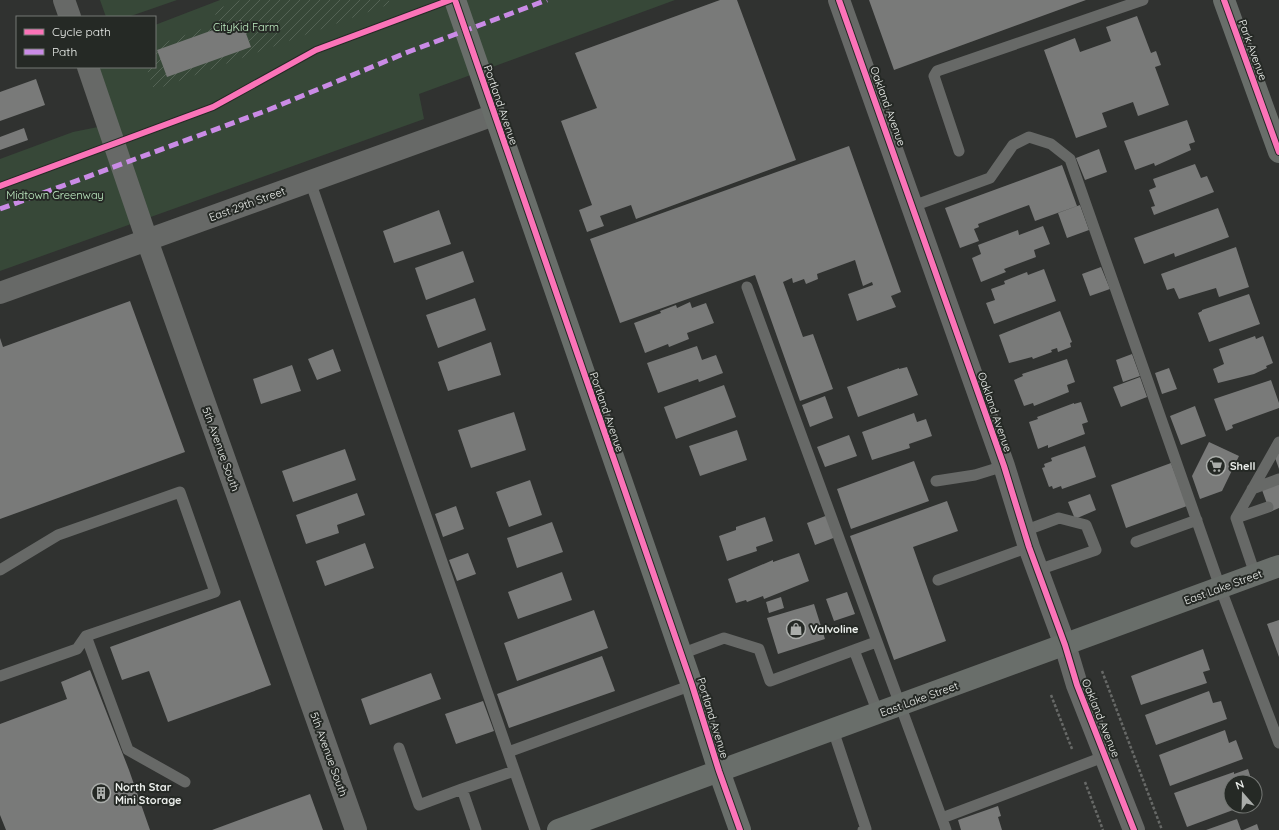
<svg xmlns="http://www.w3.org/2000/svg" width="1279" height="830" viewBox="0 0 1279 830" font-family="Quicksand,sans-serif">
  <defs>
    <pattern id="garden-furrows" width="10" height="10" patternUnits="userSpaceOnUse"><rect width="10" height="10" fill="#374838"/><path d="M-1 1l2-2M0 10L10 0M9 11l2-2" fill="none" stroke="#546355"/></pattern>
  </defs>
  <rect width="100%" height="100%" fill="#303230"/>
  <path fill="#374838" d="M 100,0 L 177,0 L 128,17 L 106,17 Z
    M 220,0 L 675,0 L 419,94 L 424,119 L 0,271 L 0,159 L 73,132 L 108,125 L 88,67 L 155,67 L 155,25 Z"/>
  <path fill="url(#garden-furrows)" d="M 241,0 L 389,0 L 390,4 L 154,90 L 146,67 L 155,67 L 155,46 L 218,23 L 214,10 Z"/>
  <path fill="#797a79" d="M 720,0 L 737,0 L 796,160 L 636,219 L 631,205 L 600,216 L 604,226 L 587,232 L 579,210 L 592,205 L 561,121 L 597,108 L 575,53 Z
    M 869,0 L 1086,0 L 894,70 Z
    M 1137,16 L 1151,53 L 1156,51 L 1161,65 L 1155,67 L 1169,105 L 1138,116 L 1133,102 L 1102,113 L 1107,127 L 1076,138 L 1044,50 L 1075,38 L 1080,52 L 1111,41 L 1106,27 Z
    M 241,20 L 251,47 L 167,77 L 157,50 Z
    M 36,79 L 45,105 L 0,121 L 0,92 Z
    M 1187,120 L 1195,142 L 1189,144 L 1191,150 L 1155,166 L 1154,163 L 1135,170 L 1124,141 Z
    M 24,128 L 28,140 L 0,150 L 0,137 Z
    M 849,146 L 901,292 L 891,296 L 896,307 L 857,321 L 848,294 L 873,285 L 872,282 L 863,286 L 855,260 L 817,274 L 818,279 L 806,284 L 804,279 L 793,283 L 792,278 L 783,282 L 803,337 L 813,334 L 833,389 L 800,401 L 755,275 L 620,323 L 590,239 Z
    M 1099,149 L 1107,172 L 1085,180 L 1076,158 Z
    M 1195,164 L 1201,178 L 1207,176 L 1214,192 L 1154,215 L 1151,207 L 1155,206 L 1149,190 L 1156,187 L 1153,179 Z
    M 1062,165 L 1077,206 L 1035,221 L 1029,205 L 978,224 L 979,227 L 974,229 L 979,241 L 960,248 L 945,208 Z
    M 1080,205 L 1089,230 L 1067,238 L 1058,213 Z
    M 1218,208 L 1229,237 L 1175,257 L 1174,253 L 1144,264 L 1134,238 Z
    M 439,210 L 451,244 L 394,263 L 383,231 Z
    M 1043,226 L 1050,244 L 1034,250 L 1036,257 L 1004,269 L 1006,272 L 981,282 L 972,258 L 981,254 L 978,245 L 1018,230 L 1019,235 Z
    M 1236,247 L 1249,287 L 1219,297 L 1216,288 L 1179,299 L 1174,288 L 1167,290 L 1161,274 Z
    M 463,251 L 474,282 L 426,300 L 415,268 Z
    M 1101,267 L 1110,289 L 1090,296 L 1082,274 Z
    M 1044,269 L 1056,301 L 994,324 L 986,303 L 995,300 L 991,289 L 1005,284 L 1004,281 L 1027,272 L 1028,275 Z
    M 1249,294 L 1260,324 L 1209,342 L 1198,313 L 1202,311 L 1202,310 Z
    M 475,298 L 486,330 L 438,348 L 426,315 Z
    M 130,301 L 185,452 L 0,519 L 0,338 L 3,347 Z
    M 690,302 L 692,308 L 706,303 L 714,323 L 687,333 L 689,339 L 669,347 L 668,344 L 645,353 L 634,323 L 661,313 L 660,311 L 676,305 L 677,308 Z
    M 1060,311 L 1072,342 L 1070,343 L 1071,347 L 1058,352 L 1057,348 L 1051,350 L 1052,352 L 1033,359 L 1032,357 L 1009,363 L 999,335 Z
    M 1255,336 L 1256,339 L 1263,336 L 1273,363 L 1266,366 L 1267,368 L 1254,374 L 1218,383 L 1213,369 L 1224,364 L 1219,349 Z
    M 491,342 L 501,375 L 448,391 L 438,362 Z
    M 697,346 L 702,360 L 716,355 L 723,373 L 699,382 L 698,379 L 658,393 L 647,363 Z
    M 333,349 L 341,371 L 317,380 L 308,359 Z
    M 1132,354 L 1140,376 L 1123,382 L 1116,360 Z
    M 1067,359 L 1075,382 L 1067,385 L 1069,392 L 1034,406 L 1033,403 L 1024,406 L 1014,380 L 1023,376 L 1022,374 Z
    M 292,365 L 301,391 L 261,404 L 253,379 Z
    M 907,367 L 918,395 L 858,417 L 847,387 L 899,368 L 899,369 Z
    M 1169,368 L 1177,389 L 1162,394 L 1155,373 Z
    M 1140,377 L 1147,397 L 1121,407 L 1113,387 Z
    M 1271,380 L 1279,403 L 1279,408 L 1232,425 L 1233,428 L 1226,431 L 1214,399 Z
    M 724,385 L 736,417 L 676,439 L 664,407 Z
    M 825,396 L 833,418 L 810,427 L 802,405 Z
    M 1081,402 L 1088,422 L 1082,424 L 1085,434 L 1048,448 L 1048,445 L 1038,449 L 1029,422 L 1038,419 L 1037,417 L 1074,403 L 1074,404 Z
    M 1195,406 L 1206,436 L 1181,445 L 1170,416 Z
    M 514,412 L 526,450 L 471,468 L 458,430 Z
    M 914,413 L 917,422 L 926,419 L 932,436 L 909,444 L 910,448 L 872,460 L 862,432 Z
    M 737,430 L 747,460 L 700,476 L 689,446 Z
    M 849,435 L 857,456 L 825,467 L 817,447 Z
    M 1209,442 L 1239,456 L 1222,491 L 1200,499 L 1192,476 Z
    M 1085,446 L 1096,477 L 1062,489 L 1061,486 L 1053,489 L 1052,486 L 1049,487 L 1042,468 L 1045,467 L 1044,464 L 1052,461 L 1051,458 Z
    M 345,449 L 356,480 L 293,502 L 282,471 Z
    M 1279,453 L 1279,469 L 1274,455 Z
    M 914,461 L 929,501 L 851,529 L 837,489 Z
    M 1171,463 L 1187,506 L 1126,528 L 1111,485 Z
    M 530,480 L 542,515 L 509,527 L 496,492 Z
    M 1279,484 L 1279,508 L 1270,512 L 1262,490 Z
    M 357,493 L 365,515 L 337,525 L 339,533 L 306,544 L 296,515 Z
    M 1090,494 L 1096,510 L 1075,519 L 1068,502 Z
    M 947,501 L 958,531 L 913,547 L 946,641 L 894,660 L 850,536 Z
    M 456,506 L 464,529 L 443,537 L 435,514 Z
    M 828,515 L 836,537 L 815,545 L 807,523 Z
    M 765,517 L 773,541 L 756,547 L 757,551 L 727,561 L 719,536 L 736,530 L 736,527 Z
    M 552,522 L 563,552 L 517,568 L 507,538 Z
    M 365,543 L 374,568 L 325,586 L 316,561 Z
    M 468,553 L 476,574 L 457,581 L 449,560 Z
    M 799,553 L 809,581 L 764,599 L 763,596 L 747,602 L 746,600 L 736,603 L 728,579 L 773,560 L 773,562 Z
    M 562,572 L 572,600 L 518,619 L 508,592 Z
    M 847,592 L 855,614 L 834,621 L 826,599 Z
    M 781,597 L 784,608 L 769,613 L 766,602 Z
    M 240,600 L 271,685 L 168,722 L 149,671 L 122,680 L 110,647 Z
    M 814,604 L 825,639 L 778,654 L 767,618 Z
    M 594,610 L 608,648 L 517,681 L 504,643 Z
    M 1279,620 L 1279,657 L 1267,624 Z
    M 1203,649 L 1210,670 L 1203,672 L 1207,683 L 1141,705 L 1131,676 Z
    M 602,656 L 615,691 L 509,728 L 497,694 Z
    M 90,670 L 129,770 L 150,830 L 6,830 L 0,815 L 0,724 L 67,699 L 61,682 Z
    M 431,673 L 441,699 L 370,725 L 361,699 Z
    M 1209,691 L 1213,703 L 1221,701 L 1227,719 L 1156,745 L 1145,715 Z
    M 483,701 L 494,731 L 456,744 L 445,714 Z
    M 1225,730 L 1229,743 L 1236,740 L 1243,759 L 1170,786 L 1159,755 Z
    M 1248,769 L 1252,782 L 1231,782 L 1231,806 L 1244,806 L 1187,827 L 1174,793 L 1234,772 L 1234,774 Z
    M 1255,790 L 1258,799 L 1255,800 Z
    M 310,794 L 323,830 L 212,830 Z
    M 998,806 L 1001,816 L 998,817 L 1002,830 L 961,830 L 958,820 Z
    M 1237,819 L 1241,830 L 1206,830 Z
    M 1257,824 L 1259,830 L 1243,830 Z"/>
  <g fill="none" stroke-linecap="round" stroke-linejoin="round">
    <path stroke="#676967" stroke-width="2.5" stroke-dasharray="3 2" stroke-linecap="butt" d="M 1102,671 L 1162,830
      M 1051,695 L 1072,749
      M 1085,782 L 1103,830"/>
    <path stroke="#676967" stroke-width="11" d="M 959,151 L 934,76 L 937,71 L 1143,0
      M 310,181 L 535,830
      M 913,206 L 990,178 L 1013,145 L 1029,137 L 1051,144 L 1070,159 L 1220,587 L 1279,743
      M 747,287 L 946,830
      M 936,481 L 975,475 L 1004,466
      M 1252,489 L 1279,479
      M 1236,518 L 1279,442
      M 1024,531 L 1059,518 L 1086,525 L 1096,550 L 1038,570
      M 1136,542 L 1197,520
      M 0,570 L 58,535 L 180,492 L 215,592 L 86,636 L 77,649 L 0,676
      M 1255,574 L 1236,518 L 1268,507
      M 938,580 L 1029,547
      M 86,636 L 128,750 L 185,782
      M 854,650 L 878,713
      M 681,654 L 724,638 L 759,649 L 770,681 L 876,642
      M 833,730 L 866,829 L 863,830
      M 399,748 L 419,805 L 462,789
      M 508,752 L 692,685
      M 942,818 L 1106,756
      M 476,830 L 462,789 L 514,771"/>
    <path stroke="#676967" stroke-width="22" d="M 64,0 L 70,17
      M 839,0 L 1004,466 L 1029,547 L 1065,645 L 1077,685 L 1134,830
      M 88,67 L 147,240 L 356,830
      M 0,293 L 494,115"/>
    <path stroke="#696e6a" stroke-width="22" d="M 455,0 L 692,685 L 719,771 L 740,830
      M 1224,0 L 1279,152
      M 558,830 L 1279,566"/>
    <path stroke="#ca8be6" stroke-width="5" stroke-dasharray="10 5" stroke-linecap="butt" d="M 0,209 L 268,110 L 408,52 L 547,0"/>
    <defs>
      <path id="cycleway" d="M 455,0 L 692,685 L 719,771 L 740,830
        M 839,0 L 1004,466 L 1029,547 L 1065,645 L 1077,685 L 1134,830
        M 1224,0 L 1279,152
        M 0,186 L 213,107 L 316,50 L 450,0"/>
    </defs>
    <use href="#cycleway" stroke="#252925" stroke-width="8"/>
    <use href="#cycleway" stroke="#fb73b8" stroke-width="6"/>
  </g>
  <defs>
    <symbol id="supermarket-ring" viewBox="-11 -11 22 22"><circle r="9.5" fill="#252925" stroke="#aaadaa" stroke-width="1.5"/><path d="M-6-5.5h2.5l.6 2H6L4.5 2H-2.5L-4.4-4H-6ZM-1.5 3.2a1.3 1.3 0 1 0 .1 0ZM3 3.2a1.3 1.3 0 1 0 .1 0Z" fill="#aaadaa"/></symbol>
    <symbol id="shop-ring" viewBox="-11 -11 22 22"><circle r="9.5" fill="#252925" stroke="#aaadaa" stroke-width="1.5"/><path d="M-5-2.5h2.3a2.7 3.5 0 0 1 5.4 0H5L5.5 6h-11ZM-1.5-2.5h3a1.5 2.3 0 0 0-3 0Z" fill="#aaadaa"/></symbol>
    <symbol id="building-ring" viewBox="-11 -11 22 22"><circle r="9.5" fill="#252925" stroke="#aaadaa" stroke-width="1.5"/><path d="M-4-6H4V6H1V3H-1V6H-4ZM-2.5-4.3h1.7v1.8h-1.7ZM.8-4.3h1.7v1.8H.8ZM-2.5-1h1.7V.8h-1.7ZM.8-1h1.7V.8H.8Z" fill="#aaadaa"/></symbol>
  </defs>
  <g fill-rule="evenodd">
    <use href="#supermarket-ring" x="1205" y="455" width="22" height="22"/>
    <use href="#shop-ring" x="785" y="618" width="22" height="22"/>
    <use href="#building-ring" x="90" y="782" width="22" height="22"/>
  </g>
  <g text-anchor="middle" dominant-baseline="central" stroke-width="4" stroke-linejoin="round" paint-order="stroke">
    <g font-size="11" fill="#c3f1c6" stroke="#252925">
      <text x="246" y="27">CityKid Farm</text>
      <text x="55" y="195">Midtown Greenway</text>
    </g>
    <g font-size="11" fill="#ecefec" stroke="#252925">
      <text transform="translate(1253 50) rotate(70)">Park Avenue</text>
      <text transform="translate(501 105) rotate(71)">Portland Avenue</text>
      <text transform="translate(888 106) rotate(70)">Oakland Avenue</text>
      <text transform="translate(247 204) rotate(-20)">East 29th Street</text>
      <text transform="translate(607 412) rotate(71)">Portland Avenue</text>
      <text transform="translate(995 412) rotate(71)">Oakland Avenue</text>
      <text transform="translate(221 449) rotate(70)">5th Avenue South</text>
      <text transform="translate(1223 587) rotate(-20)">East Lake Street</text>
      <text transform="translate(919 699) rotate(-20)">East Lake Street</text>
      <text transform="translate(713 718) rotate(73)">Portland Avenue</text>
      <text transform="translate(1101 718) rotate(68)">Oakland Avenue</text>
      <text transform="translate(329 754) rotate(70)">5th Avenue South</text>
    </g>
    <g font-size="11" font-weight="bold" fill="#ecefec" stroke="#252925" text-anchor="start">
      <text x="1230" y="466">Shell</text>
      <text x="810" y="629">Valvoline</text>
      <text x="115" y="787">North Star<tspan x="115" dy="13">Mini Storage</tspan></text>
    </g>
  </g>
  <rect x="16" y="16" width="140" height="52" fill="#252925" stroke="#757875"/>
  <rect x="24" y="29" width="20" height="6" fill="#fb73b8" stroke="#757875"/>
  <text x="52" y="36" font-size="12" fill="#ecefec">Cycle path</text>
  <rect x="24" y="49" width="20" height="6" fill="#ca8be6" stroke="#757875"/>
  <text x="52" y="56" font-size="12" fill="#ecefec">Path</text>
  <g transform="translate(1243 794) rotate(340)"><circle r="19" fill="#252925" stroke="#757875"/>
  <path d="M0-3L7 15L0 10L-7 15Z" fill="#aaadaa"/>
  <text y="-6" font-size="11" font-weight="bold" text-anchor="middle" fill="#ecefec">N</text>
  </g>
</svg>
